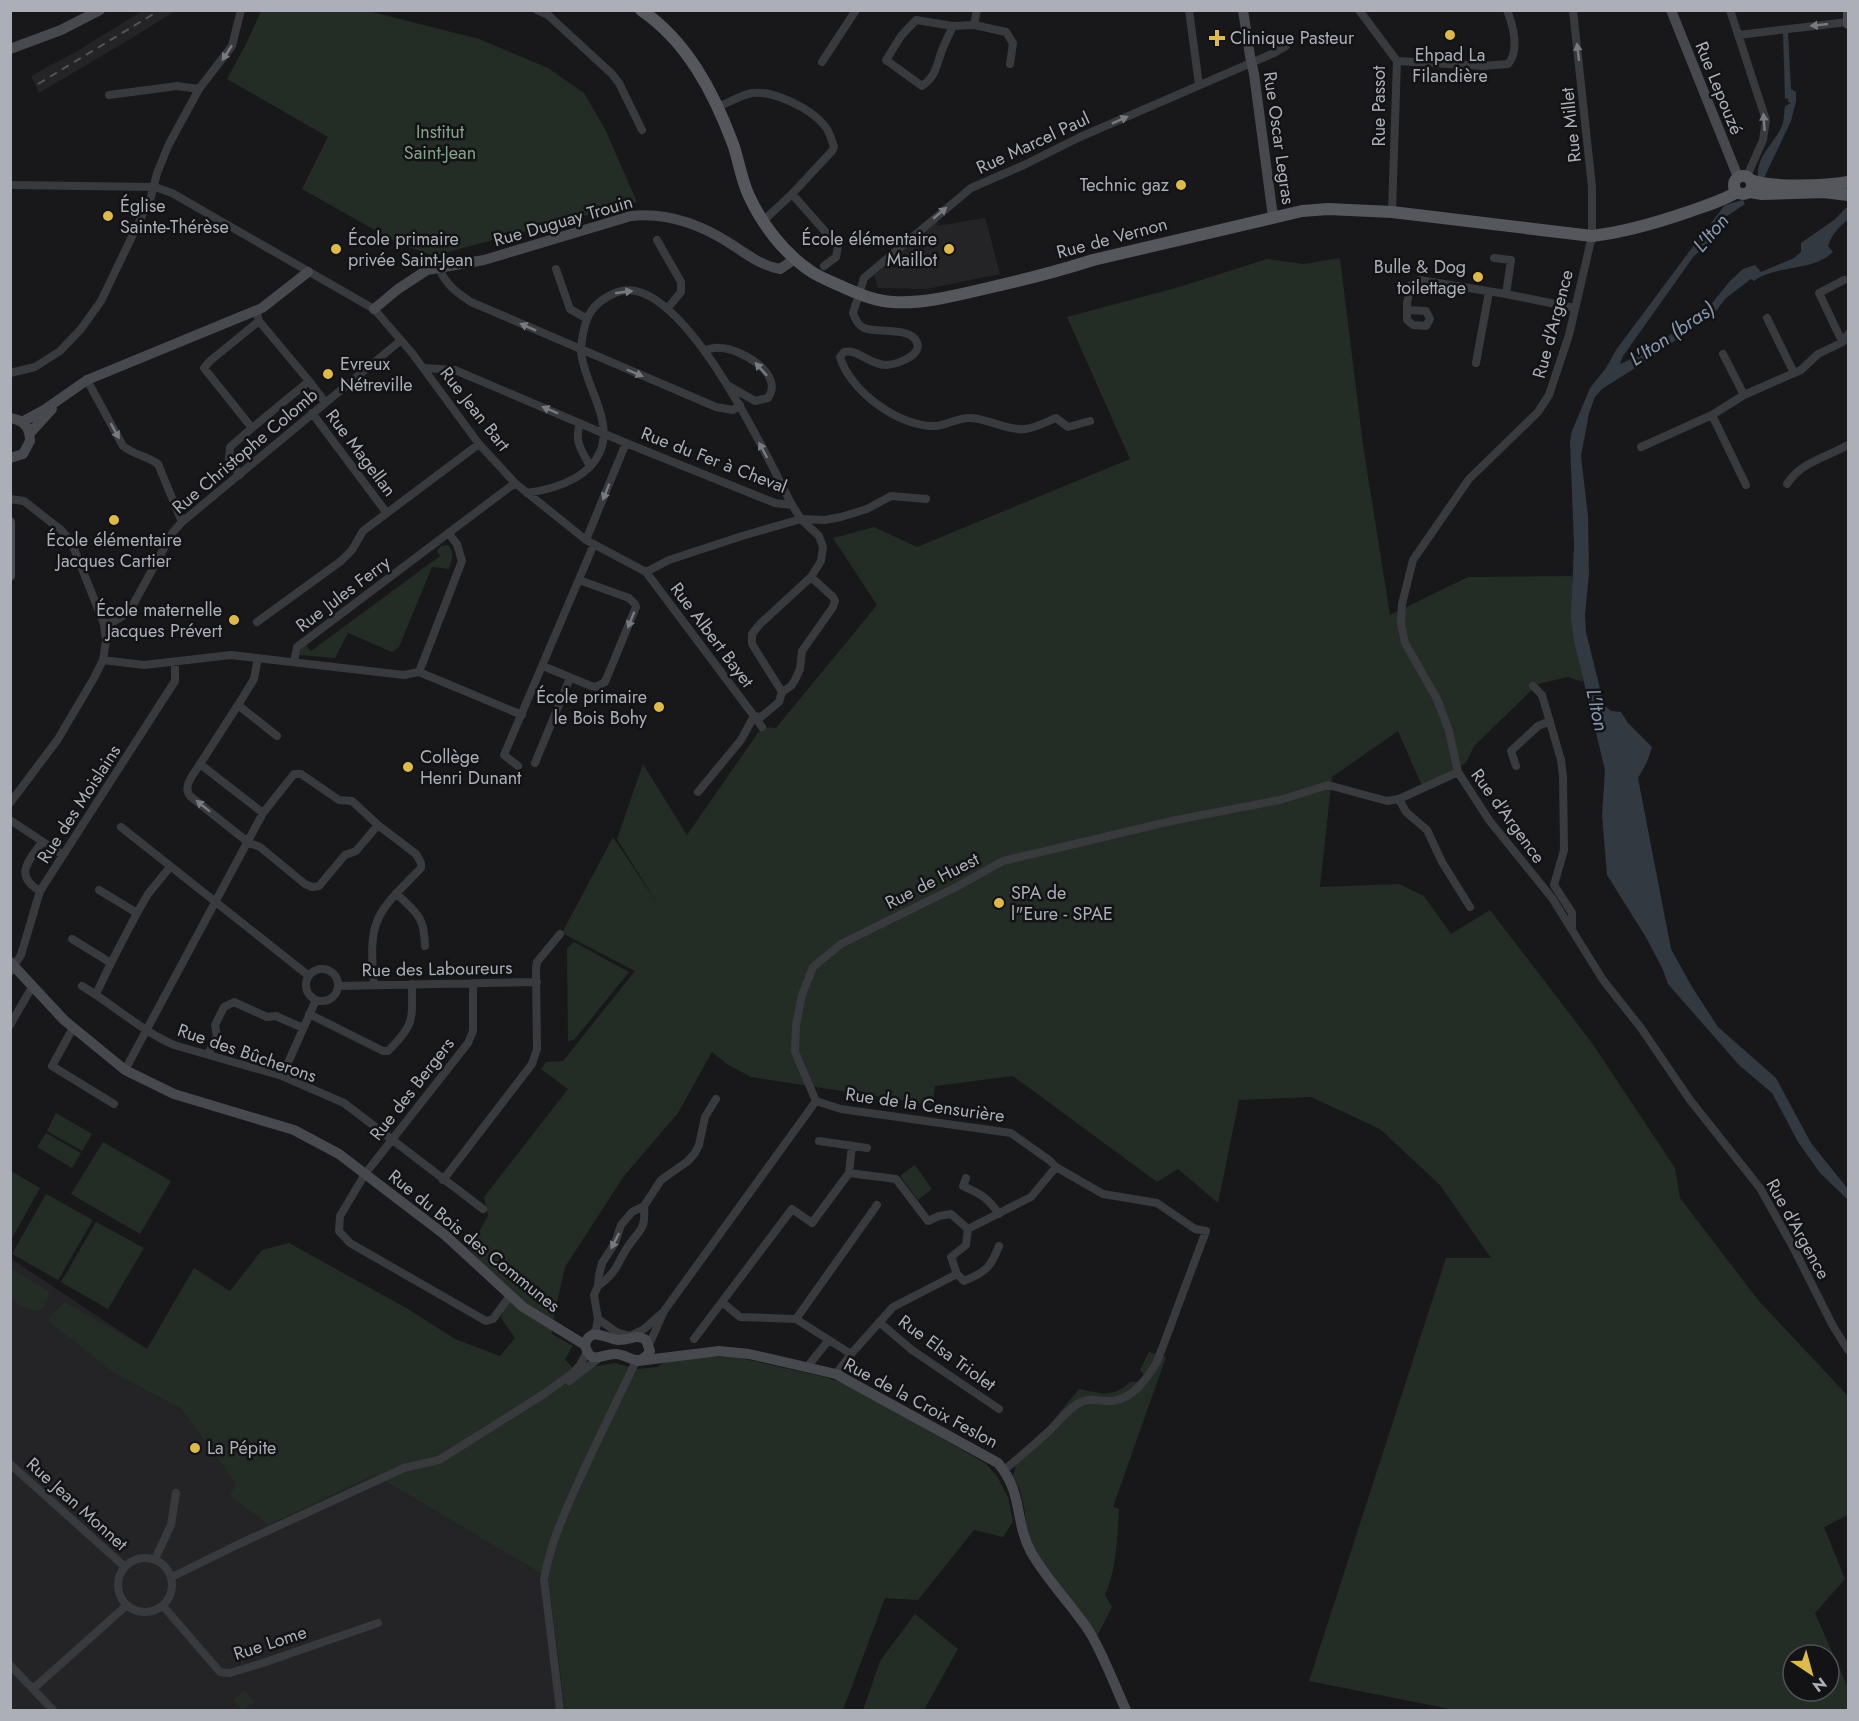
<svg xmlns="http://www.w3.org/2000/svg" width="1859" height="1721" viewBox="0 0 1859 1721" font-family="Jost,sans-serif">
  <rect width="100%" height="100%" fill="#18181a"/>
  <path fill="#242427" d="M 142,11 L 175,11 L 132,38 L 39,93 L 31,76 L 79,50 Z
    M 984,218 L 986,220 L 1000,274 L 927,289 L 878,288 L 874,275 L 938,220 L 937,226 Z
    M 10,1258 L 147,1349 L 117,1374 L 181,1409 L 269,1525 L 375,1475 L 548,1578 L 565,1710 L 11,1710 Z"/>
  <path fill="#242c26" fill-rule="evenodd" d="M 261,11 L 368,11 L 479,39 L 548,68 L 584,93 L 605,129 L 637,202 L 433,256 L 396,242 L 302,189 L 328,137 L 227,79 L 247,42 Z
    M 1340,258 L 1363,445 L 1390,615 L 1468,577 L 1572,576 L 1583,682 L 1568,677 L 1538,684 L 1474,746 L 1466,763 L 1422,786 L 1398,731 L 1332,777 L 1320,887 L 1399,884 L 1424,896 L 1451,934 L 1490,910 L 1592,1043 L 1675,1168 L 1680,1198 L 1758,1300 L 1847,1395 L 1848,1394 L 1848,1515 L 1824,1527 L 1845,1579 L 1815,1613 L 1848,1688 L 1848,1710 L 1455,1710 L 1309,1681 L 1446,1258 L 1491,1258 L 1440,1185 L 1380,1129 L 1311,1097 L 1239,1100 L 1218,1203 L 1178,1169 L 1157,1182 L 1013,1076 L 935,1086 L 933,1105 L 751,1077 L 727,1064 L 712,1052 L 678,1113 L 624,1176 L 565,1267 L 554,1316 L 552,1334 L 573,1346 L 565,1359 L 581,1377 L 591,1367 L 615,1363 L 638,1369 L 657,1367 L 667,1361 L 701,1357 L 731,1356 L 825,1377 L 849,1385 L 985,1463 L 997,1476 L 1008,1497 L 1013,1522 L 1003,1537 L 974,1530 L 918,1600 L 885,1598 L 843,1710 L 565,1710 L 548,1578 L 375,1475 L 269,1525 L 230,1496 L 236,1483 L 181,1409 L 116,1374 L 48,1321 L 50,1316 L 65,1302 L 147,1349 L 194,1268 L 230,1291 L 262,1250 L 289,1243 L 408,1309 L 455,1339 L 500,1356 L 515,1338 L 501,1318 L 506,1301 L 512,1295 L 469,1249 L 488,1216 L 484,1197 L 568,1089 L 541,1069 L 546,1062 L 563,1061 L 635,971 L 562,933 L 613,837 L 659,906 L 617,839 L 643,764 L 687,835 L 762,727 L 776,728 L 877,605 L 833,538 L 874,527 L 917,547 L 1130,459 L 1067,317 L 1179,287 L 1267,259 L 1304,264 ZM 1793,1655 L 1829,1655 L 1829,1691 L 1793,1691 Z
    M 448,545 C 455,553 452,559 449,569 L 432,567 L 399,647 L 392,652 L 348,633 L 335,658 L 300,655 L 301,649 L 306,645 L 311,651 L 440,556 L 437,551 L 441,546 Z
    M 574,942 L 629,972 L 574,1040 L 568,1041 L 567,948 Z
    M 56,1113 L 92,1134 L 82,1151 L 47,1131 Z
    M 46,1133 L 81,1153 L 72,1168 L 37,1147 Z
    M 103,1142 L 171,1181 L 140,1234 L 71,1194 Z
    M 915,1165 L 932,1189 L 918,1200 L 900,1176 Z
    M 11,1171 L 40,1188 L 11,1240 Z
    M 46,1194 L 93,1220 L 58,1280 L 12,1254 Z
    M 96,1222 L 144,1248 L 108,1309 L 61,1282 Z
    M 10,1268 L 49,1291 C 46,1321 27,1310 11,1299 Z
    M 1149,1352 L 1166,1357 L 1113,1507 L 1119,1509 C 1117,1538 1117,1568 1105,1595 L 1112,1607 L 1097,1636 L 1033,1548 L 1027,1535 L 1025,1512 L 1020,1490 L 1013,1476 L 1016,1465 L 1079,1389 C 1101,1393 1112,1399 1130,1382 L 1137,1382 L 1144,1375 L 1140,1370 Z
    M 915,1614 L 958,1649 L 924,1710 L 863,1710 L 880,1661 Z
    M 245,1690 L 255,1702 L 242,1710 L 233,1699 Z"/>
  <path fill="#333941" d="M 1783,33 L 1788,33 L 1791,89 L 1796,92 L 1796,101 L 1791,121 L 1763,180 L 1758,176 C 1756,157 1775,142 1782,126 C 1784,121 1784,113 1785,106 L 1791,103 L 1788,102 L 1788,98 L 1785,99 Z
    M 1743,200 L 1745,204 L 1721,220 L 1711,242 L 1694,256 L 1623,356 L 1620,364 L 1646,352 L 1708,308 L 1730,281 L 1743,269 L 1755,265 L 1761,272 L 1794,258 L 1801,252 L 1801,243 L 1834,220 L 1848,206 L 1848,220 C 1838,227 1831,236 1828,246 L 1833,252 C 1813,272 1777,264 1754,281 L 1751,279 L 1726,298 L 1716,311 L 1651,358 L 1602,389 L 1595,397 L 1589,413 L 1581,456 L 1588,516 L 1589,573 L 1585,615 L 1586,632 L 1604,705 L 1611,711 L 1621,712 L 1628,723 L 1652,747 L 1647,762 L 1638,778 L 1671,949 L 1692,987 L 1718,1027 L 1776,1078 L 1811,1143 L 1848,1189 L 1848,1200 L 1820,1173 L 1798,1142 L 1772,1093 L 1739,1065 L 1668,984 L 1663,970 L 1647,939 L 1607,875 L 1602,815 L 1605,770 L 1574,641 L 1571,617 L 1574,545 L 1570,442 L 1572,431 L 1590,388 L 1606,368 L 1616,350 L 1703,233 L 1706,235 L 1714,226 L 1711,223 L 1725,205 Z"/>
  <g fill="none" stroke-linecap="round" stroke-linejoin="round">
    <path stroke="#393a3e" stroke-width="8" d="M 537,10 L 548,15 L 612,74 L 619,83 L 642,130
      M 1189,10 L 1199,85
      M 1359,10 L 1397,61 L 1392,212
      M 1573,10 L 1592,187 L 1592,236 L 1569,335 L 1549,395 L 1538,412 L 1469,479 L 1413,560 L 1402,604 L 1401,623 L 1405,643 L 1437,699 L 1449,731 L 1458,772 L 1489,820 L 1552,898 L 1603,980 L 1641,1028 L 1690,1100 L 1760,1188 L 1793,1247 L 1833,1326 L 1848,1350
      M 1730,10 L 1766,120 L 1763,140 L 1747,176
      M 974,25 L 1006,32 L 1013,43 L 1010,64
      M 953,26 C 949,35 944,44 941,53 C 936,68 935,77 922,86 L 886,60 L 901,36 L 916,20 L 953,26 L 974,25 L 977,10
      M 1738,35 L 1848,22
      M 1397,61 L 1483,66 L 1508,64 C 1520,51 1513,25 1507,10
      M 822,62 L 856,10
      M 109,95 L 177,86 L 199,89
      M 717,107 C 728,103 741,95 752,93 C 774,90 811,109 824,125 C 830,131 831,139 834,147 L 832,151 L 792,194
      M 10,185 L 155,187 L 172,193 L 374,309 L 412,353 L 479,444 L 515,483 L 586,540 L 646,572 L 754,716 L 761,717 L 779,702 L 782,692
      M 763,221 L 792,194 L 838,246 L 836,257 L 824,266
      M 657,240 L 681,282 L 681,292 L 667,309
      M 1494,258 L 1511,260 L 1506,294
      M 439,268 C 446,285 456,292 471,302 L 716,407 L 733,410 L 740,405
      M 556,269 L 570,309 L 587,319
      M 1844,280 L 1819,293 L 1840,337 L 1844,339
      M 256,310 L 259,321 L 210,361 L 204,368 L 252,428 L 309,381 L 259,321
      M 1407,310 L 1426,311 L 1430,319 L 1426,326 L 1413,325 L 1407,320 L 1407,303 L 1411,285 L 1419,280 L 1506,294 L 1575,308
      M 1767,318 L 1794,373
      M 705,350 C 710,349 715,347 720,348 C 740,348 785,374 768,398 L 755,401 L 729,386
      M 1723,354 L 1744,395
      M 1476,363 L 1489,292
      M 424,368 L 455,370 L 626,443 L 775,503 L 792,505
      M 10,373 L 35,367 L 60,351 L 81,329 L 101,301 L 151,197 L 157,173 L 169,144 L 199,89 L 232,46 L 241,10
      M 87,380 L 123,446 C 134,455 147,456 158,464 L 182,522
      M 309,381 L 325,402
      M 312,413 L 386,512
      M 1090,421 L 1068,427 L 1056,418 C 1046,422 1035,428 1025,429 C 1008,431 989,419 971,418 C 958,417 948,425 936,426 C 900,428 850,391 840,357 L 844,352 C 857,348 871,366 887,365 C 899,364 928,353 914,338 C 905,328 877,333 864,328 C 858,325 855,319 853,313 L 864,278 L 971,188 L 1024,165 L 1080,137 L 1274,53 L 1286,46 L 1286,41
      M 580,423 C 574,442 581,449 590,466
      M 1641,447 L 1712,415
      M 240,475 L 229,459 L 230,447 L 252,428
      M 1787,484 C 1801,462 1827,457 1848,445
      M 1746,485 L 1712,415 L 1744,395 L 1801,370 L 1818,354 L 1843,342 L 1848,334
      M 527,493 C 554,489 588,479 600,452 C 614,420 584,384 581,352 C 581,343 583,333 585,325 C 589,309 601,299 615,293 C 679,265 769,461 792,505 L 801,519 L 819,536 L 823,547 L 821,561 L 811,577 L 760,624 L 752,634 L 752,644 L 782,692
      M 10,499 L 24,501 L 61,530 L 71,541 L 104,624 L 106,641 L 103,660 L 94,678 L 58,739 L 10,803
      M 586,540 L 626,443
      M 646,572 L 669,560 L 742,536 L 801,519 L 825,520 L 841,517 L 867,509 L 891,496 L 926,499
      M 257,622 L 341,561 L 352,550 L 363,531 L 479,444
      M 104,624 L 115,621 L 129,612 L 173,532 L 182,522 L 400,341
      M 103,660 L 144,665 L 231,655 L 404,675 L 419,672 L 522,715
      M 294,662 L 297,647 L 515,483
      M 543,666 L 591,686 L 596,687 L 605,682 L 636,607 L 635,604 L 629,598 L 579,580
      M 419,672 L 462,561 L 457,544 L 448,533
      M 1533,686 L 1542,695 L 1561,760 L 1563,776 L 1564,850 L 1554,885 L 1572,913 L 1572,927
      M 782,692 L 791,686 L 795,680 L 800,669 L 802,651 L 833,607 L 835,601 L 833,597 L 811,577
      M 238,705 L 254,679 L 258,658
      M 535,763 L 570,678
      M 200,764 L 238,705 L 277,736
      M 518,766 L 504,755 L 594,544
      M 1516,766 L 1511,751 L 1538,726 L 1550,721
      M 698,792 L 741,740 L 754,716 L 762,727
      M 1399,799 L 1406,812 L 1427,830 L 1442,862 L 1470,907
      M 263,813 L 200,764 C 194,774 182,786 190,796 L 249,843 L 260,847 L 305,884 L 312,887 L 319,886 L 345,855 L 356,851 L 378,825
      M 10,820 L 63,855
      M 121,827 L 309,976
      M 99,890 L 137,913 L 111,963
      M 40,891 C 13,875 29,861 42,842
      M 396,893 C 417,914 424,915 425,946
      M 137,913 L 148,894 L 170,867
      M 72,939 L 111,963 L 96,994
      M306 985a16 16 0 1 1 32 0a16 16 0 1 1-32 0Z
      M 10,972 L 21,955 L 40,891 L 175,681 L 175,663
      M 473,983 L 473,1031 L 468,1043 L 365,1174 L 340,1216 L 339,1231 L 350,1243 L 486,1321 L 493,1319 L 510,1296
      M 82,986 C 114,1005 140,1030 174,1045 L 282,1076 L 344,1103 L 483,1209
      M 338,986 L 537,982
      M 309,1014 L 383,1051 L 388,1051 C 415,1024 412,1021 412,984
      M 10,1025 L 32,987
      M 73,1028 L 52,1066 L 114,1104
      M 208,1054 L 217,1036 L 215,1025 L 224,1007 L 234,1002 L 267,1017 L 276,1016 L 303,1028
      M 125,1070 L 263,813 L 294,774 L 301,774 L 339,800 L 352,801 L 378,825 L 416,854 L 421,863 L 421,868 C 375,915 368,918 374,985
      M 282,1076 L 316,1000
      M 816,1101 L 841,1109 L 1011,1133 L 1049,1160 L 1056,1167 L 1103,1194 L 1157,1203 L 1195,1229 L 1206,1231 L 1157,1362 C 1147,1378 1134,1398 1113,1401 C 1103,1402 1091,1397 1081,1402 C 1068,1408 1060,1421 1050,1430 C 1035,1444 1020,1457 1004,1470
      M 819,1141 L 867,1148
      M 849,1173 L 896,1179 L 928,1221 L 939,1216 L 951,1214 L 968,1229
      M 849,1173 L 852,1146
      M 966,1178 L 963,1186 C 981,1194 988,1198 999,1214
      M 443,1180 L 532,1064 L 537,1049 L 536,968 L 537,962 L 560,934
      M 968,1229 L 966,1245 L 951,1257 L 957,1274 L 964,1281 C 986,1272 991,1267 999,1246
      M 968,1229 L 1031,1197 L 1056,1167
      M 598,1286 C 618,1271 615,1267 627,1248 C 639,1229 646,1232 644,1206
      M 722,1302 L 740,1317 L 796,1319 L 851,1354 L 836,1374
      M 598,1319 L 618,1333 L 630,1336 L 644,1329 L 661,1314
      M 796,1319 L 877,1205
      M 879,1322 L 912,1350 L 999,1409
      M 593,1334 L 596,1329 L 598,1319 L 594,1295 L 598,1286 L 599,1275 L 602,1263 L 615,1243 L 621,1225 L 632,1212 L 644,1206 L 661,1180 L 688,1161 L 695,1153 L 699,1145 L 705,1117 L 716,1099
      M 694,1339 L 792,1209 L 812,1223 L 849,1173
      M 649,1345 L 664,1311 L 816,1101 L 795,1052 L 796,1025 L 802,995 L 813,967 L 841,944 L 958,886 L 1003,861 L 1176,820 L 1280,800 L 1328,785 L 1387,801 L 1399,799 L 1458,772
      M 851,1354 L 893,1307 L 957,1274
      M 807,1367 L 828,1341
      M 569,1381 L 599,1358
      M 10,1464 L 124,1566
      M118 1585a27 27 0 1 1 54 0a27 27 0 1 1-54 0Z
      M 155,1559 L 171,1525 L 176,1493
      M 172,1577 L 239,1544 L 404,1468 L 439,1460 L 544,1394 L 573,1373 L 580,1365 L 587,1352
      M 163,1606 L 220,1672 L 230,1673 L 263,1663 L 378,1623
      M 10,1665 L 53,1710
      M 34,1688 L 127,1605
      M 560,1710 L 544,1579 C 550,1545 562,1519 576,1487 C 595,1445 616,1403 636,1361"/>
    <path stroke="#48494e" stroke-width="10" d="M 1243,10 L 1250,56 L 1254,74 L 1273,217
      M 1671,10 L 1738,177
      M 1848,10 L 1848,24
      M 10,49 L 61,30 L 100,10
      M 374,309 L 398,289 L 427,270 L 484,260 L 631,216 C 667,212 700,224 731,244 C 746,254 762,266 780,269 L 795,259
      M 10,418 C 24,420 30,428 30,441 L 23,454 L 10,458
      M 22,422 L 44,410 L 87,380 L 262,308 L 308,272
      M 30,433 L 52,409
      M 10,522 L 10,576
      M 10,962 L 64,1020 L 125,1070 L 174,1094 L 294,1130 L 339,1154 L 445,1235 L 523,1307 L 585,1345 C 591,1367 602,1353 616,1354 C 631,1355 638,1369 650,1351 L 646,1340 C 635,1333 630,1341 618,1340 C 605,1338 590,1326 585,1345
      M 638,1361 L 719,1351 L 749,1354 L 836,1374 L 998,1463 C 1024,1494 1014,1521 1031,1552 C 1047,1580 1071,1604 1089,1631 C 1104,1656 1114,1684 1126,1710"/>
    <path stroke="#56575d" stroke-width="12" d="M 641,10 C 687,41 714,93 733,144 C 739,161 741,179 749,196 C 762,224 783,252 809,270 C 820,278 833,282 845,288 C 861,295 876,301 893,302 C 925,304 957,295 988,288 C 1023,280 1059,271 1093,260 L 1302,211 L 1328,209 L 1392,212 L 1592,236 C 1626,232 1656,223 1688,212 C 1705,206 1722,201 1737,192
      M1734 185a9 9 0 1 1 18 0a9 9 0 1 1-18 0Z
      M 1751,180 C 1770,188 1828,186 1848,182
      M 1750,192 L 1762,194 L 1824,192 L 1848,195"/>
    <path stroke="#535459" stroke-width="2" stroke-dasharray="8 6" stroke-linecap="butt" d="M 38,84 L 160,10"/>
  </g>
  <defs><path id="oneway-solid" d="M-6-.8H1V-3.2L6.5 0L1 3.2V.8H-6Z" transform="scale(1.5)"/></defs>
  <g fill="#787a81">
    <use href="#oneway-solid" transform="translate(1819 25) rotate(174)"/>
    <use href="#oneway-solid" transform="translate(1578 52) rotate(-97)"/>
    <use href="#oneway-solid" transform="translate(227 53) rotate(123)"/>
    <use href="#oneway-solid" transform="translate(1120 120) rotate(-24)"/>
    <use href="#oneway-solid" transform="translate(1764 122) rotate(-94)"/>
    <use href="#oneway-solid" transform="translate(940 213) rotate(-40)"/>
    <use href="#oneway-solid" transform="translate(624 292) rotate(-8)"/>
    <use href="#oneway-solid" transform="translate(528 327) rotate(-156)"/>
    <use href="#oneway-solid" transform="translate(761 369) rotate(-132)"/>
    <use href="#oneway-solid" transform="translate(635 373) rotate(23)"/>
    <use href="#oneway-solid" transform="translate(550 410) rotate(-157)"/>
    <use href="#oneway-solid" transform="translate(115 431) rotate(61)"/>
    <use href="#oneway-solid" transform="translate(763 450) rotate(-118)"/>
    <use href="#oneway-solid" transform="translate(606 492) rotate(112)"/>
    <use href="#oneway-solid" transform="translate(631 620) rotate(112)"/>
    <use href="#oneway-solid" transform="translate(203 806) rotate(-141)"/>
    <use href="#oneway-solid" transform="translate(615 1241) rotate(117)"/>
  </g>
  <g fill="#deba4b" stroke="#131315" stroke-width="2">
    <circle cx="1450" cy="35" r="6"/>
    <path d="M1214 29h6v6h6v6h-6v6h-6v-6h-6v-6h6z"/>
    <circle cx="1181" cy="185" r="6"/>
    <circle cx="108" cy="216" r="6"/>
    <circle cx="336" cy="249" r="6"/>
    <circle cx="949" cy="249" r="6"/>
    <circle cx="1478" cy="277" r="6"/>
    <circle cx="328" cy="374" r="6"/>
    <circle cx="114" cy="520" r="6"/>
    <circle cx="234" cy="620" r="6"/>
    <circle cx="659" cy="707" r="6"/>
    <circle cx="408" cy="767" r="6"/>
    <circle cx="999" cy="903" r="6"/>
    <circle cx="195" cy="1448" r="6"/>
  </g>
  <g text-anchor="middle" dominant-baseline="central" stroke-width="5" stroke-linejoin="round" paint-order="stroke">
    <g font-size="18" fill="#acaeb8" stroke="#131315" text-anchor="start">
      <text x="1230" y="38">Clinique Pasteur</text>
      <text x="1450" y="55" text-anchor="middle">Ehpad La<tspan x="1450" dy="21">Filandière</tspan></text>
      <text x="1169" y="185" text-anchor="end">Technic gaz</text>
      <text x="120" y="206">Église<tspan x="120" dy="21">Sainte-Thérèse</tspan></text>
      <text x="348" y="239">École primaire<tspan x="348" dy="21">privée Saint-Jean</tspan></text>
      <text x="937" y="239" text-anchor="end">École élémentaire<tspan x="937" dy="21">Maillot</tspan></text>
      <text x="1466" y="267" text-anchor="end">Bulle &amp; Dog<tspan x="1466" dy="21">toilettage</tspan></text>
      <text x="340" y="364">Evreux<tspan x="340" dy="21">Nétreville</tspan></text>
      <text x="114" y="540" text-anchor="middle">École élémentaire<tspan x="114" dy="21">Jacques Cartier</tspan></text>
      <text x="222" y="610" text-anchor="end">École maternelle<tspan x="222" dy="21">Jacques Prévert</tspan></text>
      <text x="647" y="697" text-anchor="end">École primaire<tspan x="647" dy="21">le Bois Bohy</tspan></text>
      <text x="420" y="757">Collège<tspan x="420" dy="21">Henri Dunant</tspan></text>
      <text x="1011" y="893">SPA de<tspan x="1011" dy="21">l"Eure - SPAE</tspan></text>
      <text x="207" y="1448">La Pépite</text>
    </g>
    <g font-size="18" fill="#acaeb8" stroke="#131315">
      <text transform="translate(1719 88) rotate(68)">Rue Lepouzé</text>
      <text transform="translate(1379 106) rotate(-90)">Rue Passot</text>
      <text transform="translate(1571 125) rotate(-96)">Rue Millet</text>
      <text transform="translate(1279 138) rotate(82)">Rue Oscar Legras</text>
      <text transform="translate(1033 143) rotate(-25)">Rue Marcel Paul</text>
      <text transform="translate(563 221) rotate(-16)">Rue Duguay Trouin</text>
      <text transform="translate(1112 238) rotate(-15)">Rue de Vernon</text>
      <text transform="translate(1553 324) rotate(-75)">Rue d'Argence</text>
      <text transform="translate(475 409) rotate(52)">Rue Jean Bart</text>
      <text transform="translate(245 451) rotate(-40)">Rue Christophe Colomb</text>
      <text transform="translate(361 453) rotate(53)">Rue Magellan</text>
      <text transform="translate(714 460) rotate(21)">Rue du Fer à Cheval</text>
      <text transform="translate(343 594) rotate(-37)">Rue Jules Ferry</text>
      <text transform="translate(712 635) rotate(53)">Rue Albert Bayet</text>
      <text transform="translate(79 804) rotate(-57)">Rue des Moislains</text>
      <text transform="translate(1508 816) rotate(54)">Rue d'Argence</text>
      <text transform="translate(932 881) rotate(-27)">Rue de Huest</text>
      <text transform="translate(437 969) rotate(-1)">Rue des Laboureurs</text>
      <text transform="translate(247 1053) rotate(19)">Rue des Bûcherons</text>
      <text transform="translate(412 1089) rotate(-52)">Rue des Bergers</text>
      <text transform="translate(925 1105) rotate(8)">Rue de la Censurière</text>
      <text transform="translate(1798 1229) rotate(61)">Rue d'Argence</text>
      <text transform="translate(474 1241) rotate(39)">Rue du Bois des Communes</text>
      <text transform="translate(947 1353) rotate(36)">Rue Elsa Triolet</text>
      <text transform="translate(921 1403) rotate(28)">Rue de la Croix Feslon</text>
      <text transform="translate(77 1504) rotate(42)">Rue Jean Monnet</text>
      <text transform="translate(270 1643) rotate(-18)">Rue Lome</text>
    </g>
    <g font-size="18" fill="#85a189" stroke="#131315">
      <text x="440" y="132">Institut<tspan x="440" dy="21">Saint-Jean</tspan></text>
    </g>
    <g font-size="20" font-style="italic" fill="#8799af" stroke="#131315">
      <text transform="translate(1711 233) rotate(-50)">L'Iton</text>
      <text transform="translate(1672 334) rotate(-34)">L'Iton (bras)</text>
      <text transform="translate(1597 710) rotate(78)">L'Iton</text>
    </g>
  </g>
  <rect width="1859" height="1721" fill="none" stroke="#acaeb8" stroke-width="24"/>
  <g transform="translate(1811 1673) rotate(144)"><circle r="28" fill="#131315" stroke="#505156" stroke-width="1.5"/>
  <path d="M0-4.5L10 22L0 15L-10 22Z" fill="#deba4b"/>
  <text y="-9" font-size="16" font-weight="bold" text-anchor="middle" fill="#acaeb8">N</text>
  </g>
</svg>
